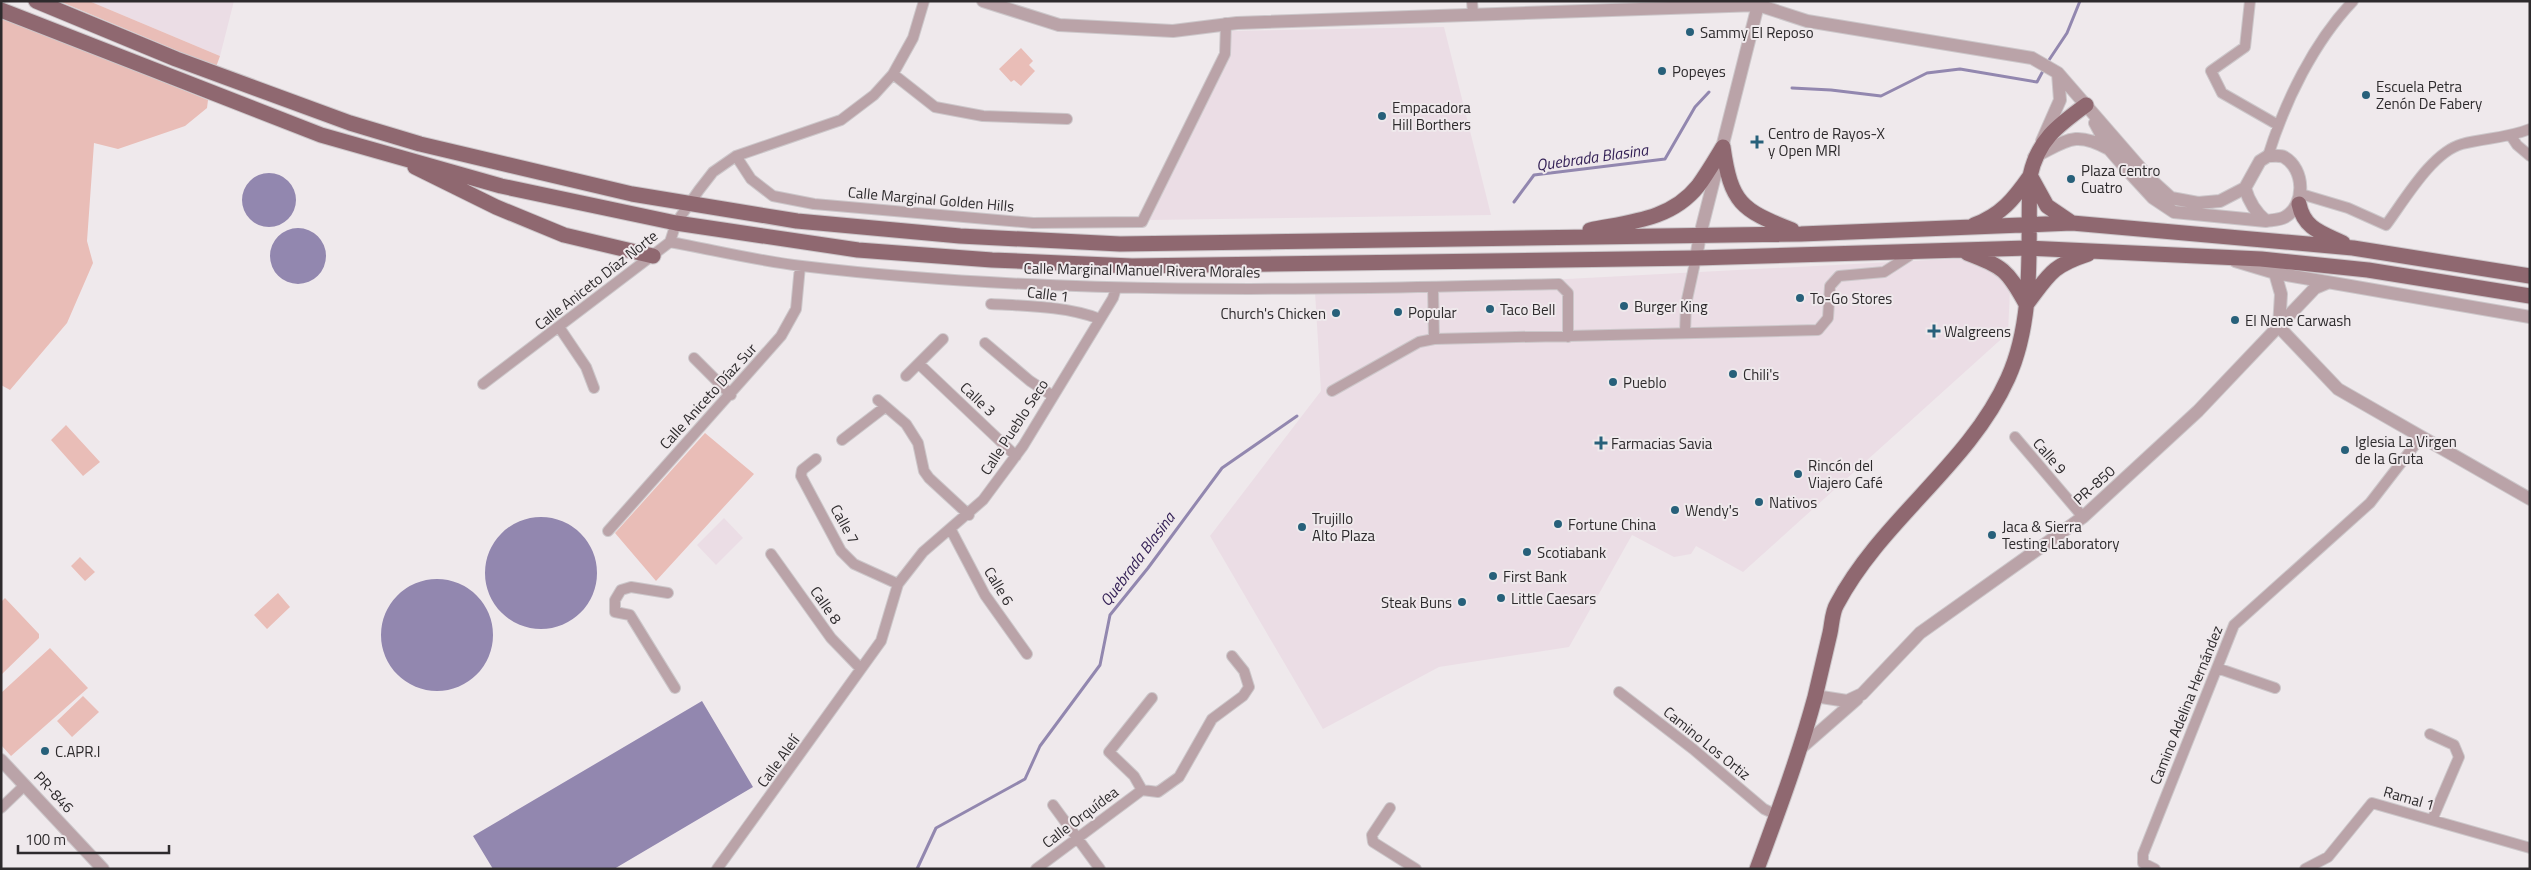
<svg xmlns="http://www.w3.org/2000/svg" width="2531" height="870" viewBox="0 0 2531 870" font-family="'Titillium Web',sans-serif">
  <rect width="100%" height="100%" fill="#efe9ec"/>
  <path fill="#ebdde5" d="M 89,1 L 234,1 L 220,56 Z
    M 1444,27 L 1491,215 L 1148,220 L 1228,54 L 1232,31 Z
    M 1969,258 L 1994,269 L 2010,289 L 2008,333 L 1743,572 L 1696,546 L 1691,554 L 1674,557 L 1632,535 L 1569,647 L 1439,667 L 1323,729 L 1210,536 L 1321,391 L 1315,292 Z
    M 724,518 L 743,538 L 716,565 L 697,545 Z"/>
  <path fill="#e9bdb7" d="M 59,1 L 89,1 L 220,56 L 216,67 Z
    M 1,17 L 208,100 L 207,108 L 185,126 L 118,149 L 94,143 L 87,241 L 93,263 L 67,323 L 10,390 L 1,385 Z
    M 1021,48 L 1033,61 L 1029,65 L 1035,71 L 1021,86 L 1014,80 L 1011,82 L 999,69 Z
    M 66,425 L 100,462 L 83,476 L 51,440 Z
    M 705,433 L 754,474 L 656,581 L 615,533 Z
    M 80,557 L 95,572 L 85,581 L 71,566 Z
    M 278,593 L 290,607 L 267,629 L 254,615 Z
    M 5,598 L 39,634 L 39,638 L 1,675 L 1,602 Z
    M 50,648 L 88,688 L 11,756 L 1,745 L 1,693 Z
    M 83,696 L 99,712 L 72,737 L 57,721 Z"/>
  <path fill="#9287af" d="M242 200a27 27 0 1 1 54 0a27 27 0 1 1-54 0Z
    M270 256a28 28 0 1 1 56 0a28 28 0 1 1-56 0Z
    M485 573a56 56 0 1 1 112 0a56 56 0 1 1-112 0Z
    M381 635a56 56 0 1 1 112 0a56 56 0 1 1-112 0Z
    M 702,701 L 753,787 L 614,869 L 493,869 L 473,836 Z"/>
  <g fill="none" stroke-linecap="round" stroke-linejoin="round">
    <path stroke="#9287af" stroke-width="3" d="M 2047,63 L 2067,33 L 2080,1
      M 1792,88 L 1831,90 L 1881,96 L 1927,73 L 1960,69 L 2037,82 L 2044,69
      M 1514,202 L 1534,175 L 1665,159 L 1695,107 L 1709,92
      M 917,869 L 936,828 L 1025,779 L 1040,746 L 1100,665 L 1110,615 L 1148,568 L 1222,468 L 1297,416"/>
    <defs>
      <path id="minor" d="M 1472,1 L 1473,14
        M 2250,1 L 2245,47 L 2211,71 L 2222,93 L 2278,125
        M 893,74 L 935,107 L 983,116 L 1067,119
        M 2511,136 L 2517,145 L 2530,156
        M 736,156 L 751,179 L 773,196 L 814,204 L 1033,223 L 1142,222 L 1225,54 L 1226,23
        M 2268,156 C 2285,101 2314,42 2353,1
        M 2301,194 L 2348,208 L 2386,225 C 2404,201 2432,152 2462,144 C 2485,138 2508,138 2530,129
        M 670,242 C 714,250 758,261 802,266 C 1053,296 1307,290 1559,284 L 1568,293 L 1568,337
        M 1433,287 L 1434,339
        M 991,304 C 1026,306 1066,306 1100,319
        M 559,327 L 586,367 L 594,388
        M 1685,333 L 1686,304 L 1696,258
        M 985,343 L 1030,381 L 1053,396
        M 694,358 L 731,395
        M 919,364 L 1016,456
        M 906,376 L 943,339
        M 483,384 L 670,242 L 676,223 L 699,190 L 713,172 L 736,156 L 841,120 L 874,95 L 893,74 L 913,38 L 924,1
        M 1332,391 L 1419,342 L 1434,339 L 1818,330 L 1828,318 L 1830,286 L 1839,276 L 1884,272 L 1915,252
        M 878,400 L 906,424 L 918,443 L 924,471 L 929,478 L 969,515
        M 2015,437 L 2083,517
        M 842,440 L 885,407
        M 816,459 L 802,470 L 801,476 L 841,551 L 854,564 L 898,584
        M 951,530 L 985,595 L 1027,654
        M 608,531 L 781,336 L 796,309 L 800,266
        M 771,554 L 831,638 L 861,669
        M 668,593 L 631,587 L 621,590 L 615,600 L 615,612 L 630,615 L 675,688
        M 2217,668 L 2275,688
        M 1619,692 L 1693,749 L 1764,809 L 1777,815
        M 2430,734 L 2454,745 L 2459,757 L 2432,820
        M 1142,790 L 1158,792 L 1179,777 L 1212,719 L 1243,696 L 1249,687 L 1244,671 L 1232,656
        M 1142,790 L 1134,776 L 1109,752 L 1152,698
        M 1053,805 L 1100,869
        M 1,808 L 25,785
        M 1390,808 L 1372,835 L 1373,842 L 1416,869
        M 717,869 L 881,641 L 898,584 L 923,552 L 983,500 L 1023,446 L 1113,298 L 1116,288
        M 1036,869 L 1142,790
        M 2155,869 L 2143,863 L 2143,854 L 2234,625 L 2370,503 L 2421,437
        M 2305,869 L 2328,857 L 2372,803 L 2530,848"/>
      <path id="tertiary" d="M 983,1 L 1059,25 L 1173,31 L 1237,23 L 1758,5 L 1807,21 L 2032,58 L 2058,73 L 2150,179 L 2171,198 L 2198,203 L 2220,201 L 2245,188
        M 2095,123 L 2109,149 L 2129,172 L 2153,198 L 2174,212 L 2266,221
        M 2042,141 L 2060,100 L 2058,73
        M 2268,156 C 2273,156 2280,155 2284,157 C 2305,169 2306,205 2285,217 C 2280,220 2272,220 2266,221 C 2255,212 2249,202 2245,188 L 2260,161 Z
        M 2034,157 C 2067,141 2074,130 2109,149
        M 1696,258 L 1700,235 L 1758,5 L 1761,1
        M 2235,261 L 2275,273 L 2281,294 L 2279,327
        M 2275,273 L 2530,317
        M 2279,327 L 2338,389 L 2530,499
        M 1815,696 L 1847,701 L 1862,694 L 1920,633 L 2083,517 L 2198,411 L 2315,288 L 2327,283
        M 1801,748 L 1857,699
        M 1,760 L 103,869"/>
      <path id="primary" d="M 36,1 L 176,59 L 350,123 L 420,144 L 632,194 L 797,221 L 960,236 L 1120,244 L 1801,234 L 2072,223 L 2353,248 L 2530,276
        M 1,10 L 321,135 L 501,186 L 676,223 L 858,250 L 992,260 L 1132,266 L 1696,258 L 2028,248 L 2261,259 L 2368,270 L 2530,296
        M 1723,147 C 1731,203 1741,210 1792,230
        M 415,167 L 496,207 L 564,235 L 653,256
        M 2031,177 L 2047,206 L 2072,223
        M 2299,204 C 2304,229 2322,233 2343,243
        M 1974,225 C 2001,215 2014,199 2030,176
        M 1590,230 C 1629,222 1671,220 1698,186 C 1707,174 1715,160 1723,147
        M 1967,253 C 2003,267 2007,269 2026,304
        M 2026,305 C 2049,275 2051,266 2088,254
        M 1757,869 C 1778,812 1799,756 1815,697 C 1820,676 1825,655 1830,633 C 1832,624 1832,612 1837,604 C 1882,519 1969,465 2008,378 C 2036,316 2027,242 2030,176 C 2038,140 2057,126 2086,105"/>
    </defs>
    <use href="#minor" stroke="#ccc7ca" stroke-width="12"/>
    <use href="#tertiary" stroke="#ccc7ca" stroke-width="14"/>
    <use href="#primary" stroke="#ccc7ca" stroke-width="17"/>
    <use href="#minor" stroke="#baa3a8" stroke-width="10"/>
    <use href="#tertiary" stroke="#baa3a8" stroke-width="12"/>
    <use href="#primary" stroke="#8f6870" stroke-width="15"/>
  </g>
  <g fill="#27607a" stroke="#efe9ec" stroke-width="2">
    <circle cx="1690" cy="32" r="5"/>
    <circle cx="1662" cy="71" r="5"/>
    <circle cx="2366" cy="95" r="5"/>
    <circle cx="1382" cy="116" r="5"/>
    <path d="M1754.5 134.5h5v5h5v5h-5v5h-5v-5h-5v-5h5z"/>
    <circle cx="2071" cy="179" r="5"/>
    <circle cx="1800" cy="298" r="5"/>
    <circle cx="1624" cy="306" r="5"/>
    <circle cx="1490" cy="309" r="5"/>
    <circle cx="1398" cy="312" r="5"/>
    <circle cx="1336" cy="313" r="5"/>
    <circle cx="2235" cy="320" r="5"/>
    <path d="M1931.5 323.5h5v5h5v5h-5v5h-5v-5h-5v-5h5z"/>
    <circle cx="1733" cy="374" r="5"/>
    <circle cx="1613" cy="382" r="5"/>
    <path d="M1598.5 435.5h5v5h5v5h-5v5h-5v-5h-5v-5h5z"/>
    <circle cx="2345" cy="450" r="5"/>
    <circle cx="1798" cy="474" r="5"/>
    <circle cx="1759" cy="502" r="5"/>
    <circle cx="1675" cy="510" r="5"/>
    <circle cx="1558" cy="524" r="5"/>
    <circle cx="1302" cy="527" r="5"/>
    <circle cx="1992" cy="535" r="5"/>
    <circle cx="1527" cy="552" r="5"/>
    <circle cx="1493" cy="576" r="5"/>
    <circle cx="1501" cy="598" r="5"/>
    <circle cx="1462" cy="602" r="5"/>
    <circle cx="45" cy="751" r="5"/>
  </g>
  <g text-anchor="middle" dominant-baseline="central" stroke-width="4" stroke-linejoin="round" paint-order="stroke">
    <g font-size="15" fill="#2e2b2d" stroke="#efe9ec" text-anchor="start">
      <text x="1700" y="32">Sammy El Reposo</text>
      <text x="1672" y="71">Popeyes</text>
      <text x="2376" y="86">Escuela Petra<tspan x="2376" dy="17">Zenón De Fabery</tspan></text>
      <text x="1392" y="107">Empacadora<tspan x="1392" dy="17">Hill Borthers</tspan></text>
      <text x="1768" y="133">Centro de Rayos-X<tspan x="1768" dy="17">y Open MRI</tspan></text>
      <text x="2081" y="170">Plaza Centro<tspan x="2081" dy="17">Cuatro</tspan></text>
      <text x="1810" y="298">To-Go Stores</text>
      <text x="1634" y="306">Burger King</text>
      <text x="1500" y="309">Taco Bell</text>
      <text x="1408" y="312">Popular</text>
      <text x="1326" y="313" text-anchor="end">Church's Chicken</text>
      <text x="2245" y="320">El Nene Carwash</text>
      <text x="1944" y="331">Walgreens</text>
      <text x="1743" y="374">Chili's</text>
      <text x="1623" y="382">Pueblo</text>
      <text x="2355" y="441">Iglesia La Virgen<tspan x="2355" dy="17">de la Gruta</tspan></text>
      <text x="1611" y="443">Farmacias Savia</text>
      <text x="1808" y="465">Rincón del<tspan x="1808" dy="17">Viajero Café</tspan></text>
      <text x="1769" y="502">Nativos</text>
      <text x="1685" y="510">Wendy's</text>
      <text x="1312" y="518">Trujillo<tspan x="1312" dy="17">Alto Plaza</tspan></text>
      <text x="1568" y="524">Fortune China</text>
      <text x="2002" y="526">Jaca &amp; Sierra<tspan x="2002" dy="17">Testing Laboratory</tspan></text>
      <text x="1537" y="552">Scotiabank</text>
      <text x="1503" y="576">First Bank</text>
      <text x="1511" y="598">Little Caesars</text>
      <text x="1452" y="602" text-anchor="end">Steak Buns</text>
      <text x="55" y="751">C.APR.I</text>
    </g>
    <g font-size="15" fill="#2e2b2d" stroke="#efe9ec">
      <text transform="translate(931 199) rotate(5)">Calle Marginal Golden Hills</text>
      <text transform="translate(1142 270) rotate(1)">Calle Marginal Manuel Rivera Morales</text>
      <text transform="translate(596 280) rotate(-38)">Calle Aniceto Díaz Norte</text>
      <text transform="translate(1048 294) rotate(7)">Calle 1</text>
      <text transform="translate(708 396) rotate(-48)">Calle Aniceto Díaz Sur</text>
      <text transform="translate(978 399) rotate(43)">Calle 3</text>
      <text transform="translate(1014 427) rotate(-57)">Calle Pueblo Seco</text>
      <text transform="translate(2050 456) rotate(49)">Calle 9</text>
      <text transform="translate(2094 485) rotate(-42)">PR-850</text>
      <text transform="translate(845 524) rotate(61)">Calle 7</text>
      <text transform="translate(999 586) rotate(59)">Calle 6</text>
      <text transform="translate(826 605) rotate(55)">Calle 8</text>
      <text transform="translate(2186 705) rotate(-68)">Camino Adelina Hernández</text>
      <text transform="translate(1707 743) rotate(39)">Camino Los Ortiz</text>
      <text transform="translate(778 761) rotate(-54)">Calle Alelí</text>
      <text transform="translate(54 792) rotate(47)">PR-846</text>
      <text transform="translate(2409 798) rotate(16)">Ramal 1</text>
      <text transform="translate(1080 817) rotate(-37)">Calle Orquídea</text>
    </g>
    <g font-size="16" font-style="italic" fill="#352257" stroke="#efe9ec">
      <text transform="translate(1592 157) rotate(-8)">Quebrada Blasina</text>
      <text transform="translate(1137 559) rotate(-53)">Quebrada Blasina</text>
    </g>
  </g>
  <rect width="2531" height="870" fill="none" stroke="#2e2b2d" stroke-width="5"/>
  <path d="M18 845v8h151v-8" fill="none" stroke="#2e2b2d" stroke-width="2.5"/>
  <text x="25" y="845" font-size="15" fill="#2e2b2d" stroke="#efe9ec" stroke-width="4" paint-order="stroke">100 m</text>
</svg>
